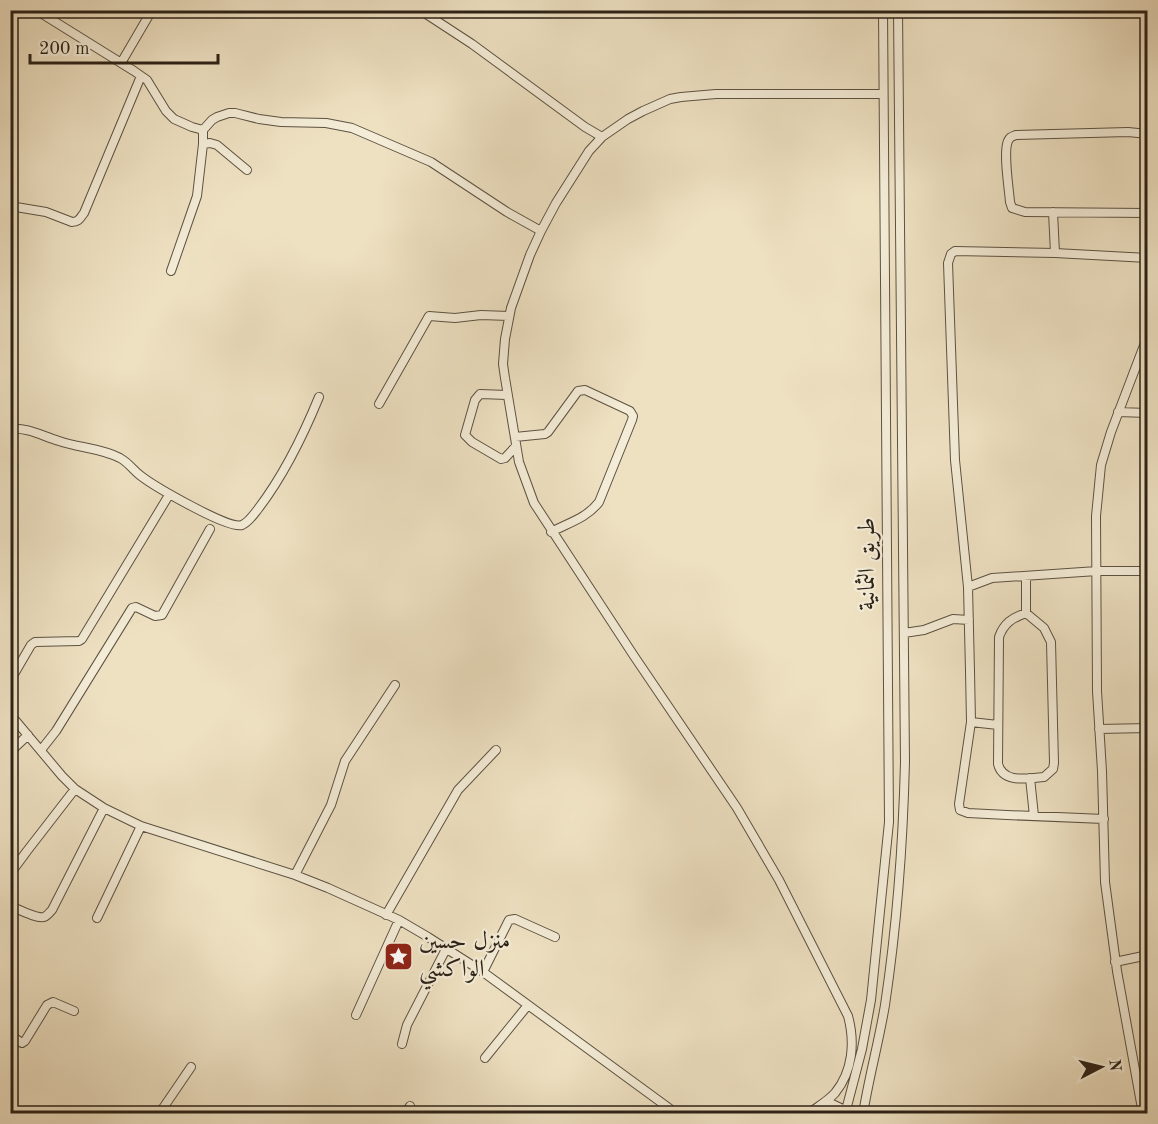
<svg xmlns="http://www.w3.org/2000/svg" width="1158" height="1124" viewBox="0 0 1158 1124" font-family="'Old Standard TT',Amiri,serif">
  <rect width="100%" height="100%" fill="#eee1c2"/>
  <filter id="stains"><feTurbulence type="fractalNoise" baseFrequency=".00333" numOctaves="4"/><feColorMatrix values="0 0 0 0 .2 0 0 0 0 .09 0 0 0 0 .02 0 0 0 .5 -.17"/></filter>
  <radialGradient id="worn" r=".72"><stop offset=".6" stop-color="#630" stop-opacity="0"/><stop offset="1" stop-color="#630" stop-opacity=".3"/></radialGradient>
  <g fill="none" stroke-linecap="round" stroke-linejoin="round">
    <defs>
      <path id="minor" d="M 36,10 L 134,71 L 147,80 L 166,111 L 174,119 L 192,127 L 203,130 L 212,120 L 217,117 L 229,113 L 235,113 L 259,119 L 281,122 L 326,123 L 352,128 L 431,162 L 507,212 L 541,231
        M 420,10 L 472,44 L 585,127 L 602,137
        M 121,63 L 152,10
        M 1148,134 L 1128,132 L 1016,135 C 1011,137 1010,137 1008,141 C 1003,152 1009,189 1010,202 L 1012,208 L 1025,212 L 1148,213
        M 203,144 L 210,143 L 217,145 L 247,170
        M 10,206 L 46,212 L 72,222 C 79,222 80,218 84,213 L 141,76
        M 1053,212 L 1055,253
        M 171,271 L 197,196 L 203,144 L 203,130
        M 507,395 L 480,394 L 475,400 L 465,435 L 472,442 L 501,459 L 505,458 L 516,446
        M 379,404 L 429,316 L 455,318 L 481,315 L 509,316
        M 1118,412 L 1148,413
        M 10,429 C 28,427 42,436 59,441 C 79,448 101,448 120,458 C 129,463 133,470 141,476 C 154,486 229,530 242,525 C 249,522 254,514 258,509 C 284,475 303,436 319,397
        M 515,437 L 545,434 L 548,432 L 578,391 L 585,390 L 630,411 L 633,416 L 632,420 L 599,502 C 587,518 568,523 551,532
        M 1026,576 L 1026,613
        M 968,587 L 992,578 L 1097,571 L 1148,571
        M 1026,613 L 1044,628 L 1051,642 L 1054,763 L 1053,769 L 1044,777 C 1028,778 1003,784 998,764 L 999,637 C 1004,623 1012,618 1026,613 Z
        M 904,633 L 924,630 L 953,619 L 969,620
        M 10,681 L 31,645 L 35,642 L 79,641 L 82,639 L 169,495
        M 10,714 L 62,776 L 75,789 L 104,808 L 141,826 L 295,875 L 328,888 L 399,920 L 428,937 L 483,972 L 677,1114
        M 971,722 L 998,725
        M 1099,729 L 1148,728
        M 41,750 L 56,731 L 132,608 L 136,607 L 155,616 L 162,615 L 210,529
        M 10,752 L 28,735
        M 1030,778 L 1034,816
        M 1104,819 L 1007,815 L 968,813 L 960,810 L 959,804 L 971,722 L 970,671 L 968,587 L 955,460 L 948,263 L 951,254 L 955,251 L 1055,253 L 1148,258
        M 10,874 L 27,851 L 75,789
        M 295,875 L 331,805 L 345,761 L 395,685
        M 10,906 C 18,909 37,919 44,917 C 47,916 49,913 52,910 L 104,808
        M 386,915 L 458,790 L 496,750
        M 97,918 L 141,826
        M 1115,962 L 1148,955
        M 483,972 L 509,920 L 515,919 L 555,937
        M 356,1015 L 399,920
        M 10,1035 L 22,1043 L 25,1041 L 47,1005 L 53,1002 L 74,1011
        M 402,1044 L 407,1025 L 446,949
        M 485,1058 L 528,1005
        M 826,1101 L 845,1110
        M 159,1114 L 191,1067
        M 405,1114 L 410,1106
        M 808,1114 C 817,1107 828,1101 835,1093 C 853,1071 855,1042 848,1016 L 779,880 L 737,808 L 634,656 L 534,503 L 519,462 L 505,378 L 503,364 L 505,339 L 511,308 L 530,255 L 541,231 L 556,203 L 589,151 L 602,137 L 628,119 L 643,111 L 670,99 L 681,97 L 716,94 L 883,94
        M 845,1114 L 862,1049 L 871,1000 L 889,822 L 883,10
        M 863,1114 C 869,1077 879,1041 885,1005 C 897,925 903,843 905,762 L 898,10
        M 1143,1114 L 1117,971 L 1105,882 L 1102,771 L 1097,691 L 1096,516 L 1101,465 L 1111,432 L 1148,335"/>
    </defs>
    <use href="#minor" stroke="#5c5242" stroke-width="10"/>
    <use href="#minor" stroke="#f4ecd7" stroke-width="8"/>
  </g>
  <defs>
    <symbol id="sight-square" viewBox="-11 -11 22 22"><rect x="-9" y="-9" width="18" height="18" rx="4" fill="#8f2418" stroke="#f4ecd7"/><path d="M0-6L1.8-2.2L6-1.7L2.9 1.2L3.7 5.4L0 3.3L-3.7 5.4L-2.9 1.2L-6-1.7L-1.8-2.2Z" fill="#fff"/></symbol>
  </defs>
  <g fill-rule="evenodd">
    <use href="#sight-square" x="382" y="940" width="33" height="33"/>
  </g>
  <g text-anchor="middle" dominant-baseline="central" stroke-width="4.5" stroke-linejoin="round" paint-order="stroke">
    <g font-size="24" fill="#2c2217" stroke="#f4ecd7">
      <text transform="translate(868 564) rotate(-90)">طريق الثمانية</text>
    </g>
    <g font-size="24" fill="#2c2217" stroke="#f4ecd7" text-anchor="start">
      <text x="419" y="942">منزل حسين<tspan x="419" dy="28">الواكشي</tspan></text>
    </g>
  </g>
  <rect width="1158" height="1124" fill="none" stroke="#eee1c2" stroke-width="36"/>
  <rect x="12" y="12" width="1134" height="1100" fill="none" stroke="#2c2217" stroke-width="3"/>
  <rect x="18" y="18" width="1122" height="1088" fill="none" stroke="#2c2217" stroke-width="1.5"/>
  <g transform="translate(1101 1067) rotate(83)" stroke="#f4ecd7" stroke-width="4.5" paint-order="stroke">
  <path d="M0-4.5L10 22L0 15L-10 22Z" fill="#2c2217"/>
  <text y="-9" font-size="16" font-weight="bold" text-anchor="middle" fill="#2c2217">N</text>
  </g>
  <path d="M30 54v9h188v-9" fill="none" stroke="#2c2217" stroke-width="3"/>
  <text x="39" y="54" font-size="18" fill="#2c2217" stroke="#f4ecd7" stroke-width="4.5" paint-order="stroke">200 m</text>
  <rect width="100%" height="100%" filter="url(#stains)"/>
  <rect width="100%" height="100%" fill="url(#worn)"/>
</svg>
